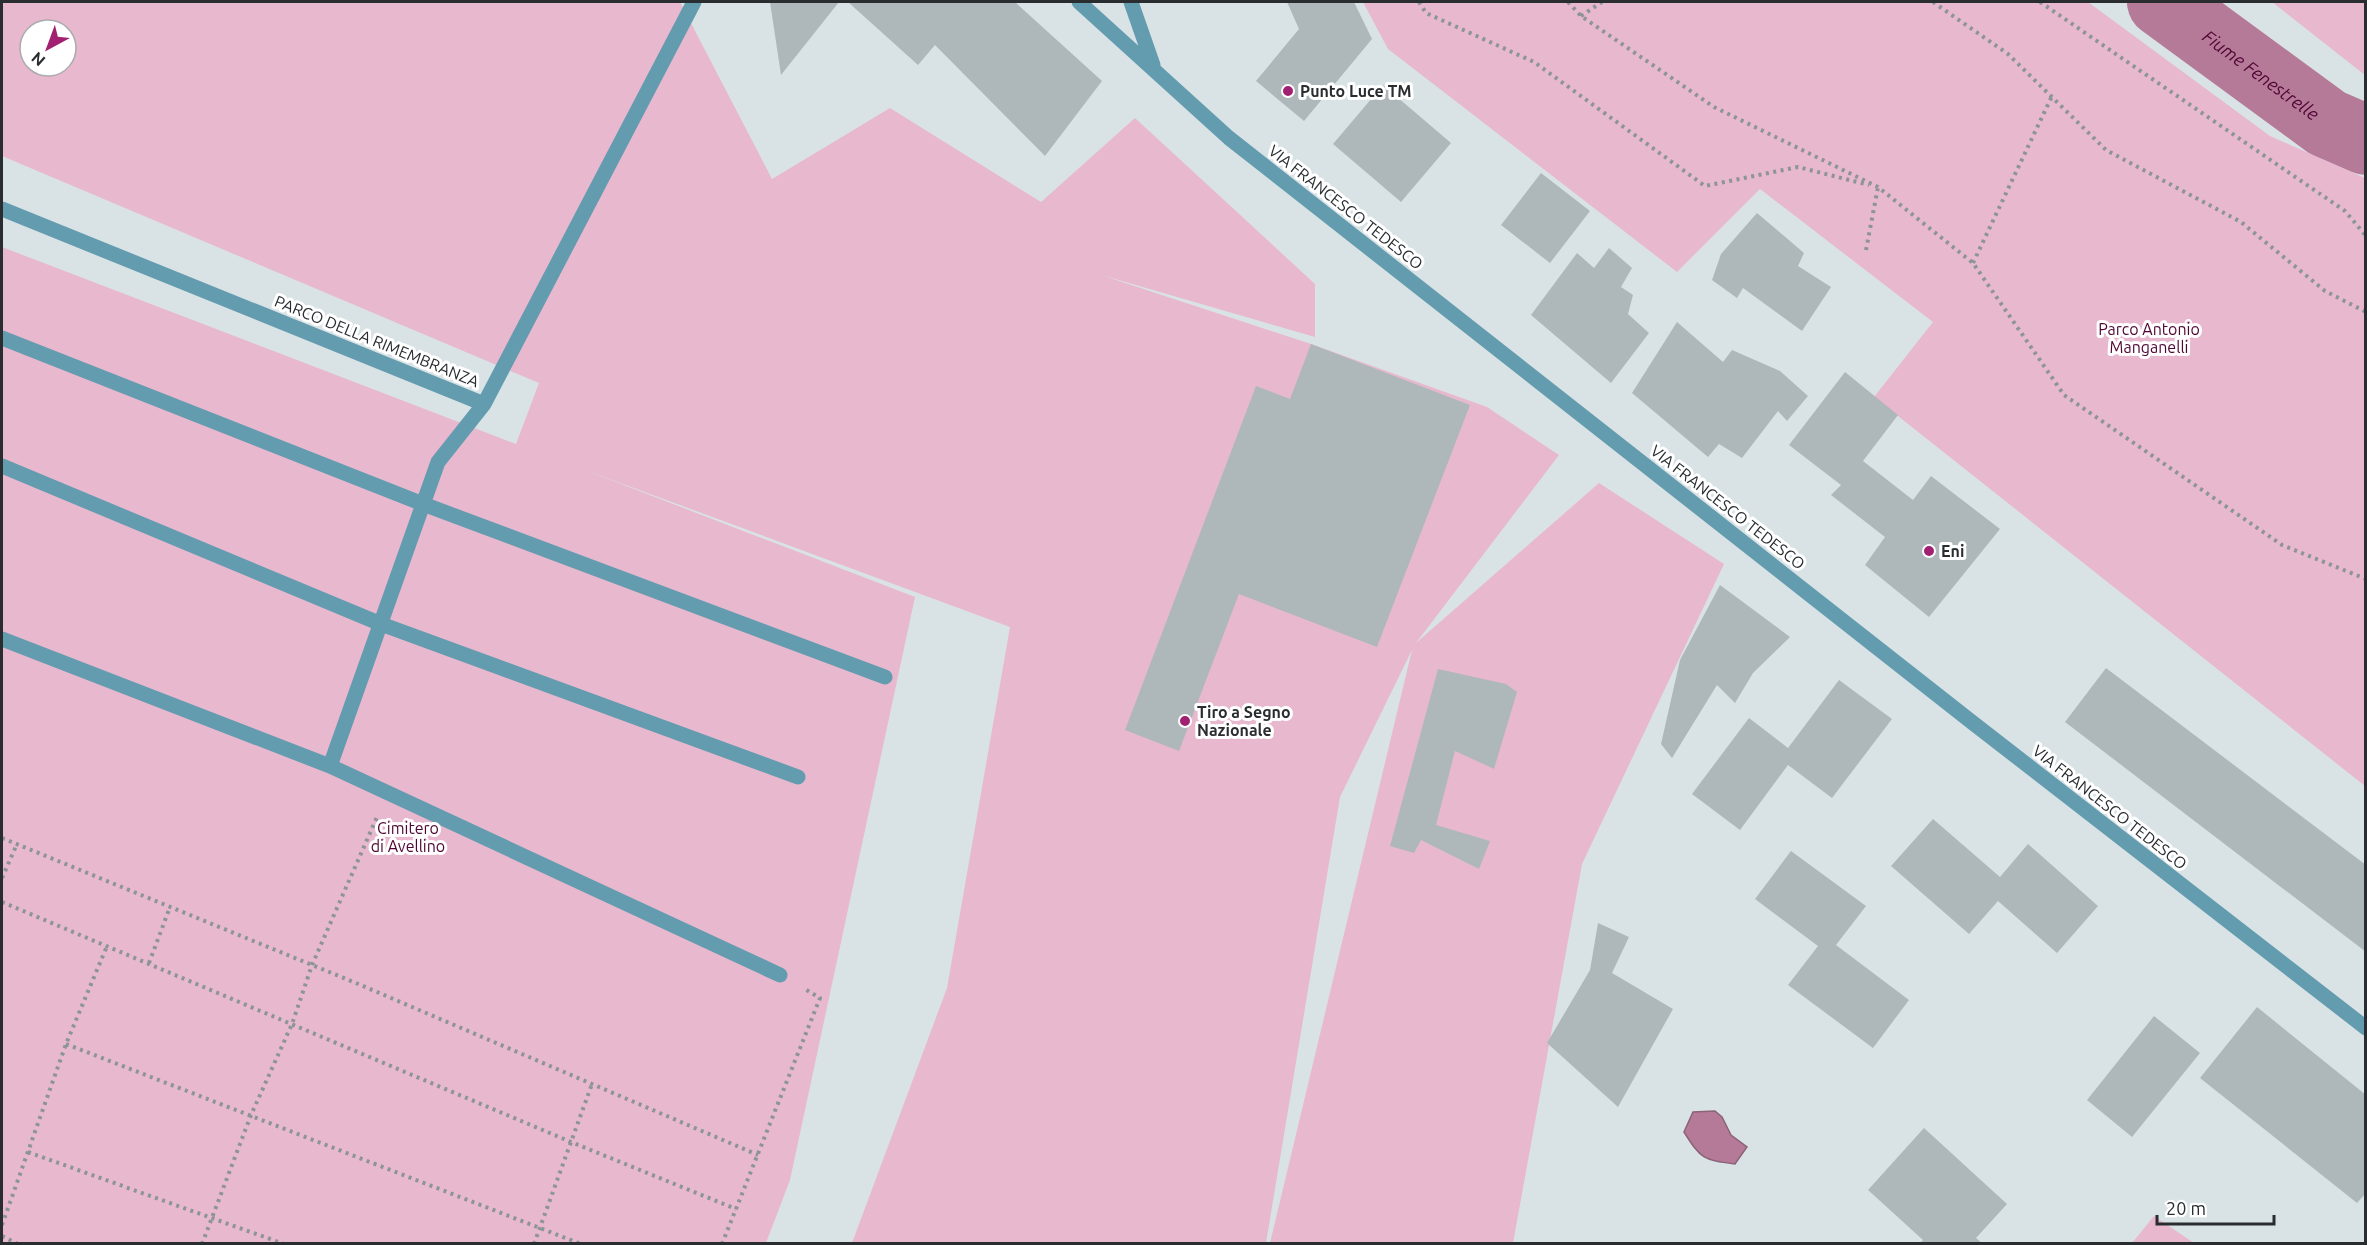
<svg xmlns="http://www.w3.org/2000/svg" width="2367" height="1245" viewBox="0 0 2367 1245" font-family="Ubuntu,sans-serif">
  <rect width="100%" height="100%" fill="#d9e3e6"/>
  <path fill="#e8b8cf" fill-rule="evenodd" d="M 2,2 L 680,2 L 772,179 L 890,108 L 1041,202 L 1135,118 L 1315,284 L 1315,337 L 1101,275 L 1311,344 L 1487,407 L 1559,455 L 1416,643 L 1599,483 L 1724,564 L 1582,864 L 1513,1243 L 1270,1243 L 1412,650 L 1340,797 L 1266,1243 L 852,1243 L 947,988 L 1010,627 L 585,470 L 915,597 L 790,1180 L 766,1243 L 2,1243 L 2,247 L 516,444 L 539,383 L 2,156 ZM 30,30 L 66,30 L 66,66 L 30,66 Z
    M 1363,2 L 2088,2 L 2270,136 L 2365,178 L 2365,786 L 1874,397 L 1933,322 L 1760,189 L 1677,272 L 1388,49 Z
    M 2272,2 L 2365,2 L 2365,75 L 2361,72 Z
    M 2154,1216 L 2194,1243 L 2132,1243 Z"/>
  <path fill="#b57a98" stroke="#8b6378" stroke-width="1.5" d="M 1715,1111 L 1722,1117 L 1731,1135 L 1747,1147 L 1735,1164 C 1703,1160 1701,1159 1684,1132 L 1693,1112 Z"/>
  <g fill="none" stroke-linecap="round" stroke-linejoin="round">
    <path stroke="#b57a98" stroke-width="70" id="s1" d="M 2162,2 L 2327,123 L 2366,140"/>
  </g>
  <path fill="#aeb8bb" d="M 770,2 L 839,2 L 781,75 Z
    M 848,2 L 1015,2 L 1102,81 L 1045,156 L 935,45 L 918,65 Z
    M 1287,2 L 1354,2 L 1372,39 L 1304,121 L 1256,81 L 1299,29 Z
    M 1383,85 L 1451,143 L 1401,202 L 1333,144 Z
    M 1541,173 L 1590,211 L 1550,263 L 1501,225 Z
    M 1757,213 L 1804,253 L 1798,266 L 1831,287 L 1802,331 L 1743,288 L 1737,298 L 1712,280 L 1721,254 Z
    M 1609,248 L 1632,268 L 1621,287 L 1633,295 L 1628,314 L 1649,333 L 1611,383 L 1531,315 L 1577,253 L 1594,268 Z
    M 1677,322 L 1723,362 L 1732,350 L 1780,371 L 1808,396 L 1787,421 L 1778,411 L 1742,458 L 1719,444 L 1708,457 L 1632,393 Z
    M 1311,344 L 1470,405 L 1377,647 L 1239,594 L 1179,751 L 1125,730 L 1256,386 L 1290,399 Z
    M 1845,372 L 1898,415 L 1863,461 L 1913,500 L 1931,476 L 2000,529 L 1929,617 L 1865,565 L 1885,537 L 1831,495 L 1841,485 L 1789,445 Z
    M 1720,585 L 1790,637 L 1753,673 L 1735,703 L 1717,685 L 1672,758 L 1661,744 L 1680,660 Z
    M 2106,668 L 2366,865 L 2366,952 L 2065,722 Z
    M 1438,669 L 1506,684 L 1517,692 L 1494,769 L 1455,751 L 1436,825 L 1490,841 L 1479,869 L 1421,840 L 1414,853 L 1390,846 Z
    M 1839,680 L 1892,719 L 1832,798 L 1788,765 L 1740,830 L 1692,794 L 1749,718 L 1788,748 Z
    M 1933,819 L 2000,877 L 2028,844 L 2098,906 L 2057,953 L 1998,901 L 1969,934 L 1891,866 Z
    M 1791,851 L 1866,906 L 1836,945 L 1909,1000 L 1873,1048 L 1788,985 L 1818,946 L 1755,899 Z
    M 1598,923 L 1629,937 L 1612,973 L 1673,1009 L 1618,1107 L 1547,1043 L 1590,970 Z
    M 2257,1007 L 2366,1095 L 2366,1193 L 2357,1203 L 2200,1078 Z
    M 2154,1016 L 2200,1053 L 2132,1137 L 2087,1100 Z
    M 1924,1128 L 2007,1204 L 1976,1238 L 1983,1244 L 1920,1244 L 1923,1240 L 1868,1190 Z"/>
  <g fill="none" stroke-linecap="round" stroke-linejoin="round">
    <path stroke="#8d9497" stroke-width="4" stroke-dasharray="3 4.5" stroke-linecap="butt" d="M 1419,2 L 1426,13 L 1534,62 L 1705,186 L 1798,167 L 1869,185
      M 1568,2 L 1581,16 L 1714,107 L 1878,187 L 1973,263 L 2064,395 L 2282,545 L 2366,579
      M 1933,2 L 2008,54 L 2106,150 L 2241,222 L 2325,291 L 2366,312
      M 2040,2 L 2345,211 L 2366,236
      M 1581,16 L 1602,2
      M 1866,250 L 1878,187 L 1876,187
      M 1973,263 L 2052,96
      M 2,838 L 356,983 L 758,1155
      M 2,878 L 17,844
      M 2,902 L 571,1142 L 736,1209
      M 149,963 L 170,907
      M 66,1044 L 581,1244
      M 28,1152 L 284,1244
      M 2,1225 L 66,1044 L 107,946
      M 2,1236 L 18,1244
      M 202,1244 L 251,1115 L 292,1024 L 312,965 L 377,817
      M 534,1244 L 592,1084
      M 722,1244 L 820,998 L 803,988"/>
    <path stroke="#649caf" stroke-width="15" d="M 1079,2 L 1229,138 L 1973,723 L 2366,1028
      M 1131,2 L 1153,65
      M 2,209 L 484,404 L 694,2
      M 2,338 L 423,504 L 885,677
      M 2,466 L 381,624 L 798,777
      M 2,639 L 330,766 L 438,462 L 484,404
      M 330,766 L 780,975"/>
  </g>
  <g fill="#a12071" stroke="#fff" stroke-width="2">
    <circle cx="1288" cy="91" r="6"/>
    <circle cx="1929" cy="551" r="6"/>
    <circle cx="1185" cy="721" r="6"/>
  </g>
  <g text-anchor="middle" dominant-baseline="central" stroke-width="6" stroke-linejoin="round" paint-order="stroke">
    <g font-size="16" font-weight="bold" fill="#292d2f" stroke="#fff" text-anchor="start">
      <text x="1300" y="91">Punto Luce TM</text>
      <text x="1941" y="551">Eni</text>
      <text x="1197" y="712">Tiro a Segno<tspan x="1197" dy="18">Nazionale</tspan></text>
    </g>
    <g font-size="16" fill="#292d2f" stroke="#fff">
      <text transform="translate(1346 207) rotate(38)">VIA FRANCESCO TEDESCO</text>
      <text transform="translate(377 341) rotate(22)">PARCO DELLA RIMEMBRANZA</text>
      <text transform="translate(1728 507) rotate(38)">VIA FRANCESCO TEDESCO</text>
      <text transform="translate(2110 807) rotate(38)">VIA FRANCESCO TEDESCO</text>
    </g>
    <g font-size="16" fill="#4f0635" stroke="#fff">
      <text x="2149" y="329">Parco Antonio<tspan x="2149" dy="18">Manganelli</tspan></text>
      <text x="408" y="828">Cimitero<tspan x="408" dy="18">di Avellino</tspan></text>
    </g>
    <g font-size="18" font-style="italic" fill="#500635" stroke="#fff">
      <text stroke="none"><textPath href="#s1" startOffset="123">Fiume Fenestrelle</textPath></text>
    </g>
  </g>
  <rect width="2367" height="1245" fill="none" stroke="#292d2f" stroke-width="6"/>
  <g transform="translate(48 48) rotate(221)"><circle r="28" fill="#ffffff" stroke="#a9abac" stroke-width="1.5"/>
  <path d="M0-4.5L10 22L0 15L-10 22Z" fill="#a12071"/>
  <text y="-9" font-size="16" font-weight="bold" text-anchor="middle" fill="#292d2f">N</text>
  </g>
  <path d="M2157 1215v9h117v-9" fill="none" stroke="#292d2f" stroke-width="3"/>
  <text x="2166" y="1215" font-size="18" fill="#292d2f" stroke="#ffffff" stroke-width="4.5" paint-order="stroke">20 m</text>
</svg>
